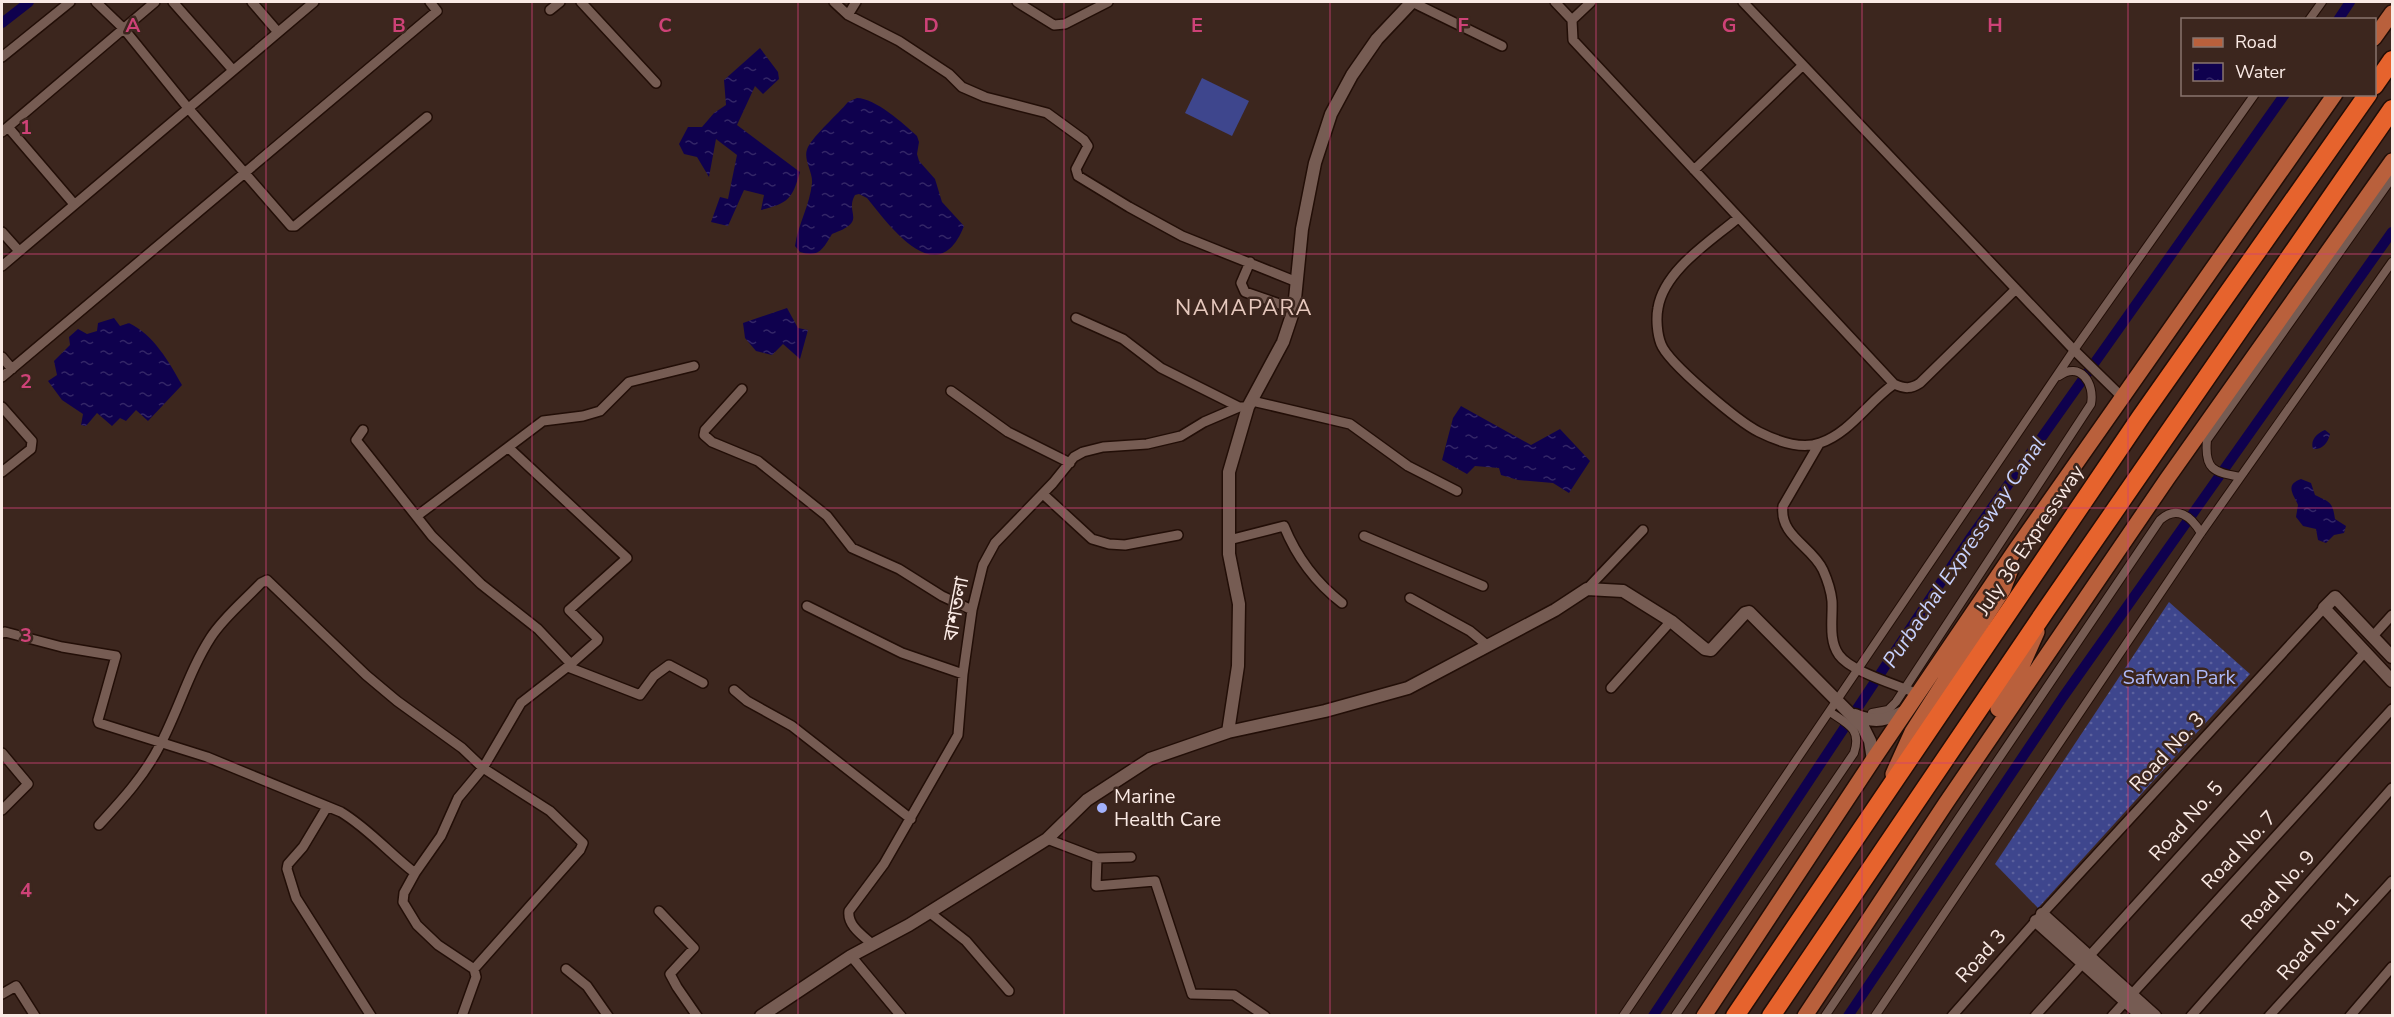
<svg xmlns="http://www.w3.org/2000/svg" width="2394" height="1017" viewBox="0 0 2394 1017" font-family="'Nunito Sans','Noto Sans Bengali',sans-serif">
  <defs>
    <pattern id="grass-dots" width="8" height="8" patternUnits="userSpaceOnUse" patternTransform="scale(1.5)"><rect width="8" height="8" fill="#3e468d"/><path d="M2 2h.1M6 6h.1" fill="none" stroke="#5b619d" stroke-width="1.8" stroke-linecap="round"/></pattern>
    <pattern id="water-ripples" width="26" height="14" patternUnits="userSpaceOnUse" patternTransform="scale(1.5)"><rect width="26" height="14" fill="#0f014e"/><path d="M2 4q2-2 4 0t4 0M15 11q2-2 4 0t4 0" fill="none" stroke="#332667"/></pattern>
  </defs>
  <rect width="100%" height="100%" fill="#3c261e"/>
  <path fill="url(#grass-dots)" d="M 2169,602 L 2250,674 L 2038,908 L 1995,864 Z"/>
  <path fill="#3e468d" d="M 1202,78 L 1249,101 L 1232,136 L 1185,113 Z"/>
  <path fill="url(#water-ripples)" d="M 760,48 L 778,72 L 779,79 L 763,94 L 755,86 L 737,125 L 800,172 C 792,199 789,203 761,210 L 764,195 L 744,190 L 728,226 L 711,222 L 720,197 L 728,199 L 737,155 L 716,139 L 709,177 L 697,157 L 684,154 L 679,144 L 688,127 L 702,127 L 714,113 L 726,105 L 724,80 Z
    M 857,98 C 875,98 904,124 917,136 L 919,142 L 917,154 L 919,161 L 935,179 L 942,202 L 964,226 C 938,292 891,228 867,198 L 859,194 L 855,195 C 844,214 869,221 832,234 C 823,249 819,258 800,252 L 795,246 C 798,224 810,205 812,183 C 813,171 802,159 808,147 C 814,135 838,114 848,102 Z
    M 787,308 L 798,328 L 808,330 L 800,359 L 783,344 L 772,355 L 756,351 L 745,338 L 743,323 Z
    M 114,318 L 120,326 L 129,323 C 154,335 169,362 182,385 L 148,421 L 136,410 L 126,421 L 120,418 L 112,426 L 97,413 L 86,426 L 81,425 L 83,414 L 62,400 L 48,381 L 57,375 L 54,361 L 70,345 L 69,337 L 78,329 L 87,334 L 97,331 L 98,323 Z
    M 1461,406 L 1531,445 L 1560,429 L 1590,461 L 1569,493 L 1553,483 L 1518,480 L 1501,475 L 1499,468 L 1475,466 L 1467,474 L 1442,460 L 1453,418 Z
    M 2325,430 L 2330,434 C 2328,443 2322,450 2313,449 C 2310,440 2317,433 2325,430 Z
    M 2301,479 L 2311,483 L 2315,495 C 2330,503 2332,500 2335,519 L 2346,526 L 2344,533 L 2334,535 L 2326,543 L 2318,540 L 2316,529 L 2303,526 L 2296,517 L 2298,505 C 2294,495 2284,485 2301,479 Z"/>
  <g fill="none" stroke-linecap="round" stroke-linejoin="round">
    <path stroke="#0f014e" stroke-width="10" d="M 2338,20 L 2350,2
      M 2,23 L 29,2
      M 1653,1016 L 1969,540 L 2285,94
      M 1848,1016 L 2063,697 L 2392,232"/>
    <defs>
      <path id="pedestrian" d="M 2309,20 L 2322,2
        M 2240,477 C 2215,472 2204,471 2207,440 L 2392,178
        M 1872,713 L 1888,710 L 1896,702 L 2091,404 C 2095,383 2080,361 2059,376
        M 1623,1016 L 2074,350 L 2255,94
        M 1675,1016 L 1854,753 C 1862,729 1848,724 1830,712
        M 1825,1016 L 2160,520 C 2177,505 2191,516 2201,533
        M 1875,1016 L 2201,533 L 2392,262"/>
      <path id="minor" d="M 96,2 L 124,29 L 188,108 L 291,226 L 295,226 L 427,117
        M 173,2 L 232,69
        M 252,2 L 277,31
        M 581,2 L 656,83
        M 834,2 L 848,15 L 899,41 L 949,74 L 962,87 L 985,97 L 1047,113 L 1084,140 L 1088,146 L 1076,169 L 1078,176 L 1129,207 L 1182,236 L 1297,282
        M 1017,2 L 1054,25 L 1065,24 L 1108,2
        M 1412,2 L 1502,46
        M 1555,2 L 1572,20 L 1591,2
        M 1743,2 L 2074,350 L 2122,397
        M 550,10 L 560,2
        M 848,15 L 856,2
        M 1572,20 L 1573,40 L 1894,384 C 1905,389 1911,389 1920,383 L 2016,289
        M 2,57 L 70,2
        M 8,127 L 74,204
        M 2,132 L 155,2
        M 1694,170 L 1803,65
        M 1738,218 C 1711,241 1664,270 1658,308 C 1656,318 1657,334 1661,344 C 1668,363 1739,422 1759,432 C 1775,440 1801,450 1820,443 C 1850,433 1869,401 1894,384
        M 2,232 L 19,251
        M 1250,262 L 1241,283 L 1245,292 L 1294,309
        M 2,266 L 314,2
        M 1076,318 L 1123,339 L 1161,368 L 1239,407
        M 2,357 L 12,369
        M 2,377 L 437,11 L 430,2
        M 742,389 L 705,430 L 704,435 L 712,442 L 758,461 L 827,516 L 852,548 L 899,569 L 942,596 L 972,610
        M 951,391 L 1008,432 L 1070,463
        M 1252,401 L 1350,424 L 1408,466 L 1457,491
        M 2,407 L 32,441 L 31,449 L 2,472
        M 363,430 L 356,440 L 432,536 L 481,584 L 538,629 L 571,664
        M 1819,444 L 1783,506 C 1779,536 1812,546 1823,570 C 1827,579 1831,591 1832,601 C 1833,618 1828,640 1839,655 C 1851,672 1898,685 1918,694
        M 1043,494 L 1092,539 L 1109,544 L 1125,545 L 1178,535
        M 417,516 L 543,421 L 583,416 L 600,411 L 629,382 L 694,366
        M 1364,536 L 1483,586
        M 1229,540 L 1284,526 C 1297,558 1315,582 1342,603
        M 1587,589 L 1643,530
        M 1410,598 L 1470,631 L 1488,646
        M 807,606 L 902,653 L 963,674
        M 2,633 L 5,632 L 62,647 L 116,656 L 98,720 L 99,723 L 207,757 L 341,812 C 369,829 389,853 415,873
        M 2373,636 L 2392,615
        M 568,667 L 640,695 L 654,676 L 669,665 L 703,683
        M 1611,688 L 1671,621
        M 734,690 L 747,701 L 792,726 L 911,819
        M 2,753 L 28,784 L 2,810
        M 327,807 L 303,847 L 288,864 L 287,869 L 296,898 L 371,1016
        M 99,825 C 122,800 145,775 160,745 C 179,709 189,671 211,637 C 224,617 245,600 261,583 L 267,580 L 366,675 L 397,701 L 462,748 L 483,768 L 550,811 L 583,843 L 580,850 L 474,969
        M 1047,839 L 1097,858 L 1096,886 L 1155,881 L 1192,994 L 1234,995 L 1265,1016
        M 1097,858 L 1131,857
        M 659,911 L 694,948 L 670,974 L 677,987 L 697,1016
        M 929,912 L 966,941 L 1009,991
        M 872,944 C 862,935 847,925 849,911 L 884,864 L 958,735 L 963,674 L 972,610 L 983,565 L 995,543 L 1053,483 L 1074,457 L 1083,452 L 1103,447 L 1147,444 L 1181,436 L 1204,422 L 1239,407 L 1248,407
        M 851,956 L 901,1016
        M 566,969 L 587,986 L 608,1016
        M 2,994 L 16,986 L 35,1016
        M 462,1016 L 476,977 L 474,969 L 438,945 L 417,925 L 403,902 L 404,893 L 415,873 L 441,836 L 458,798 L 483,768 L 521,703 L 571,664 L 597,641 L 598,639 L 569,610 L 627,558 L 509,448
        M 1952,1016 L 2042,914 L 2324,608
        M 2035,1016 L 2365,652
        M 2112,1016 L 2392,709
        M 2191,1016 L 2392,788
        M 2269,1016 L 2392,881
        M 2350,1016 L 2392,967"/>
      <path id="tertiary" d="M 2392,657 L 2335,597 L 2324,608 L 2392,681
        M 1855,715 C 1876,724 1887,720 1907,710
        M 1228,732 L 1325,711 L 1408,688 L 1555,610 L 1587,589 L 1623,591 L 1671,621 L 1705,649 L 1711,650 L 1745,613 L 1749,612 L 1863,727 L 1870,741 L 1873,760
        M 2042,914 L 2155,1016
        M 2036,921 L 2142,1016
        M 761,1016 L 851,956 L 909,925 L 1047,839 L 1087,800 L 1150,759 L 1228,732 L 1238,666 L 1239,604 L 1229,554 L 1229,472 L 1248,407 L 1283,342 L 1294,309 L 1302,229 L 1315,163 L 1331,114 L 1352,75 L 1377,39 L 1412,2"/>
      <path id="primary" d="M 2374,38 L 2392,13
        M 1998,709 L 2014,684 L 2037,632
        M 1893,774 L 1912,732 L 2003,590 L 2012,566
        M 1704,1016 L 1873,760 L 2016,549 L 2335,94
        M 1805,1016 L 1946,803 L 2167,479 L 2392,161"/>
      <path id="motorway" d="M 2374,86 L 2392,60
        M 1735,1016 L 2140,418 L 2368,94
        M 1771,1016 L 2046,610 L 2392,109"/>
    </defs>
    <use href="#pedestrian" stroke="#220e07" stroke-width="10"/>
    <use href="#minor" stroke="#220e07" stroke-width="12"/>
    <use href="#tertiary" stroke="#220e07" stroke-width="15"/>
    <use href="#primary" stroke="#220e07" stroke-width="18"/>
    <use href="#motorway" stroke="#220e07" stroke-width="21"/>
    <use href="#pedestrian" stroke="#765c53" stroke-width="8"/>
    <use href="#minor" stroke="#765c53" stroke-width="9"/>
    <use href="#tertiary" stroke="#765c53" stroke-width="12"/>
    <use href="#primary" stroke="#b9603c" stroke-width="15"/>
    <use href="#motorway" stroke="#e6632d" stroke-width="18"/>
  </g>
  <path fill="none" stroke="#cd4277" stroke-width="1.5" stroke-opacity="0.55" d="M 266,2 L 266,1016M 532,2 L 532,1016M 798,2 L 798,1016M 1064,2 L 1064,1016M 1330,2 L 1330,1016M 1596,2 L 1596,1016M 1862,2 L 1862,1016M 2128,2 L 2128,1016M 2,254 L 2392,254M 2,508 L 2392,508M 2,763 L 2392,763"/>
  <circle fill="#a3b2fd" stroke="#3c261e" stroke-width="2" cx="1102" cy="808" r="6"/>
  <g text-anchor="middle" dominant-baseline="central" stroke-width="5" stroke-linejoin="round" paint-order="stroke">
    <g font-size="20" fill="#faeae5" stroke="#3c261e">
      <text transform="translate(2030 540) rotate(-56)">July 36 Expressway</text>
      <text transform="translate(956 609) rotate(-79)">বাশতলা</text>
      <text transform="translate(2167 752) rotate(-47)">Road No. 3</text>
      <text transform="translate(2186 821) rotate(-48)">Road No. 5</text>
      <text transform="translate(2239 850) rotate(-47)">Road No. 7</text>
      <text transform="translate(2278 890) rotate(-48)">Road No. 9</text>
      <text transform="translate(2318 936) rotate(-48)">Road No. 11</text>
      <text transform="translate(1981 956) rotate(-48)">Road 3</text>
    </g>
    <g font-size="20" fill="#adbafb" stroke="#3c261e">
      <text x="2179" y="677">Safwan Park</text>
    </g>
    <g font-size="20" fill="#faeae5" stroke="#3c261e" text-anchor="start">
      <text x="1114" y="796">Marine<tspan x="1114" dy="23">Health Care</tspan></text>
    </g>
    <g font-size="21" font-style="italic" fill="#c8d2fe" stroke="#3c261e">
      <text transform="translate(1964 552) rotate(-56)">Purbachal Expressway Canal</text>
    </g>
    <g font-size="22" letter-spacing="1.5" fill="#e6c8bd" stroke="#3c261e">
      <text x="1244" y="308">NAMAPARA</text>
    </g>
  </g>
  <g font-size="20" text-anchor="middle" font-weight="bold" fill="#cd4277" stroke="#3c261e" stroke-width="5" stroke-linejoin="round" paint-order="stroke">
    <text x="133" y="32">A</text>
    <text x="399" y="32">B</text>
    <text x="665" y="32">C</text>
    <text x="931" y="32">D</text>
    <text x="1197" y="32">E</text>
    <text x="1463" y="32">F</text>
    <text x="1729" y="32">G</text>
    <text x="1995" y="32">H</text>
    <text x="26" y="134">1</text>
    <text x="26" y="388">2</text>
    <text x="26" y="642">3</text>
    <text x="26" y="897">4</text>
  </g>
  <rect width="2394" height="1017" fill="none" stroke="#faeae5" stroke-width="6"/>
  <rect x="2181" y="18" width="195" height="78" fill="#3c261e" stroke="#88746e" stroke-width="1.5"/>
  <rect x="2193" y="38" width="30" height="9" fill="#b9603c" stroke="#88746e" stroke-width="1.5"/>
  <text x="2235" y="48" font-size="18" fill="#faeae5">Road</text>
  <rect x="2193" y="63" width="30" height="18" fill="url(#water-ripples)" stroke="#88746e" stroke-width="1.5"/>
  <text x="2235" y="78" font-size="18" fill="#faeae5">Water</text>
</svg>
